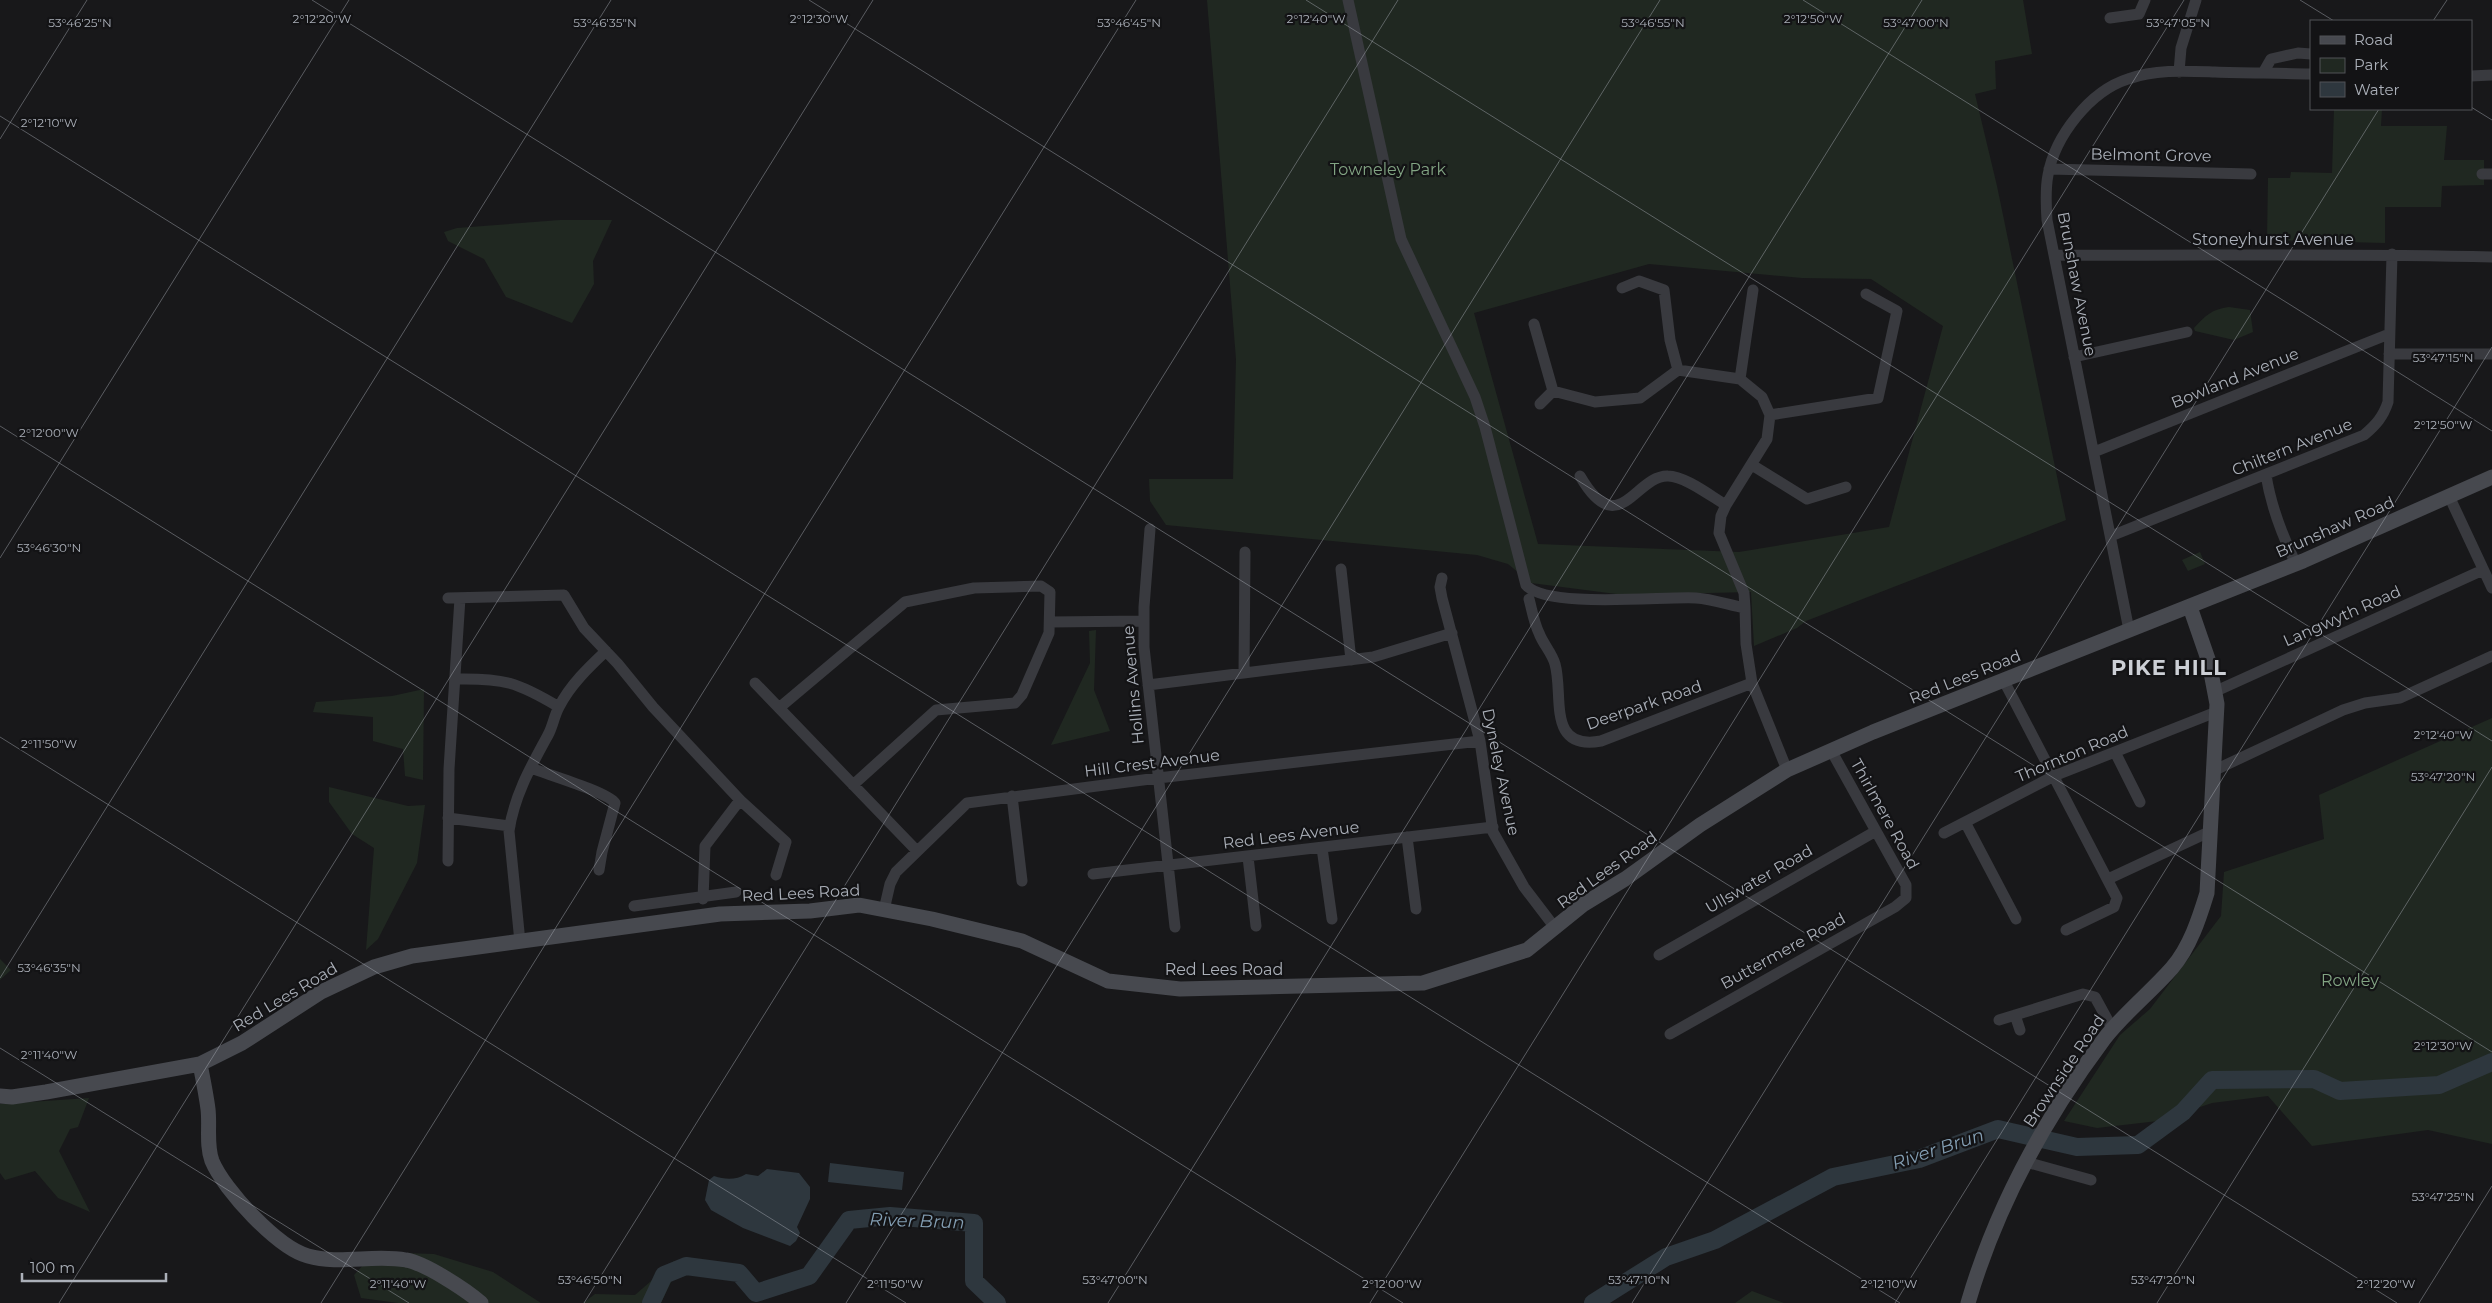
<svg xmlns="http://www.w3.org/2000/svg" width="2492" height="1303" viewBox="0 0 2492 1303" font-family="Montserrat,sans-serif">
  <rect width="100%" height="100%" fill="#18181a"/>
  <path fill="#202821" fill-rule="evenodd" d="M 1207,0 L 2023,0 L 2032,54 L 1995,61 L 1996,89 L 1975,94 L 1997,186 L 2066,520 L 1806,621 L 1797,628 L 1754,646 L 1751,592 L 1624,595 L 1531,583 L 1508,564 L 1477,555 L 1166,525 L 1150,501 L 1149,479 L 1233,479 L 1236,359 ZM 1649,264 L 1802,278 L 1871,279 L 1943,326 L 1889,527 L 1739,552 L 1538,544 L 1474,313 Z
    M 2334,109 L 2382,109 L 2381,126 L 2447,126 L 2444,160 L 2484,160 L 2484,185 L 2442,186 L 2441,207 L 2385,207 L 2385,243 L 2267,240 L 2268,178 L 2290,178 L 2291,172 L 2332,173 Z
    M 560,220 L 612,220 L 593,261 L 594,284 L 572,323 L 506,297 L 484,259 L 448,241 L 444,232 L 457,228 Z
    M 2229,307 L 2250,310 L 2253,332 L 2234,340 L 2195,331 L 2194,328 C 2205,316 2212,309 2229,307 Z
    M 2200,552 L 2205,564 L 2188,571 L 2182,560 Z
    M 1096,630 L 1094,690 L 1110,731 L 1051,745 L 1090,663 L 1089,631 Z
    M 424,689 L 423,780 L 405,776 L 403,749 L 373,741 L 373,717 L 313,712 L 316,702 L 392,696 Z
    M 2492,718 L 2492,1144 L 2428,1130 L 2312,1146 L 2268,1096 L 2212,1103 L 2158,1121 L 2097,1128 L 2064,1121 L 2120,1035 L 2150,1009 L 2221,916 L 2224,872 L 2324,839 L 2319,795 Z
    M 329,787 L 408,806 L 425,805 L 417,863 L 378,939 L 366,950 L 374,848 L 352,834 L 329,802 Z
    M 0,959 L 11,970 L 0,980 Z
    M 89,1098 L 78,1127 L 70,1129 L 59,1151 L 90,1212 L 58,1198 L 35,1171 L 5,1180 L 0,1173 L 0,1104 Z
    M 375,1252 L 434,1254 L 493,1272 L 541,1303 L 398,1303 L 361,1298 L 354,1275 Z
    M 674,1261 L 673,1278 L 661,1303 L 583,1303 L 595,1294 L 635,1295 Z
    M 1752,1291 L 1784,1303 L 1735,1303 Z"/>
  <path fill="#2e373e" d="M 830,1163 L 904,1172 L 902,1190 L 828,1182 Z
    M 767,1169 L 799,1173 L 810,1187 L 810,1199 L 797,1227 L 800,1233 L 796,1241 L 790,1246 L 743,1228 L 711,1210 L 705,1200 L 709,1180 L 714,1176 C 726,1180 736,1180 746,1174 L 758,1176 Z"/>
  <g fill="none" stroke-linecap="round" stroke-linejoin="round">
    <path stroke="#2e373e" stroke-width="18" d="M 651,1303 L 664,1275 L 686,1266 L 739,1273 L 756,1293 L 809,1276 L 849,1220 L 890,1216 L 974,1223 L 974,1281 L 997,1303
      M 1593,1303 L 1666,1257 L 1715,1240 L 1833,1177 L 1919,1159 L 1998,1129 L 2077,1147 L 2138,1145 L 2183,1112 L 2212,1080 L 2314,1079 L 2340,1091 L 2439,1085 L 2492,1062"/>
    <path stroke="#393a3f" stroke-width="11" d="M 1348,0 L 1401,239 L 1475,397 L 1485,427 L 1526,585 C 1546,609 1664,596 1696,598 C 1712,599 1729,605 1745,608 L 1746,644 L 1752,683 L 1787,770
      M 2110,18 L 2139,14 L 2145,0
      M 2179,72 L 2181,48 L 2196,0
      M 2263,73 L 2271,59 L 2298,53 L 2311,54
      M 2471,76 L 2492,75
      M 2049,169 L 2251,174
      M 2482,174 L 2492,174
      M 2054,255 C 2200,256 2346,253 2492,257
      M 1622,288 L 1639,281 L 1664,290 L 1670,340 L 1678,370
      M 1534,324 L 1553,391
      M 2389,354 L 2491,354
      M 2074,357 L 2187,332
      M 1740,379 L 1753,290
      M 1553,391 L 1595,402 L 1640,398 L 1678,370 L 1740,379 L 1762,397 L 1770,415 L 1767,439 L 1726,505 L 1721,516 L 1719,533 L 1744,593 L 1745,608
      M 1540,404 L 1553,391
      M 1770,415 L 1878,398 L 1897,311 L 1866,294
      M 2094,452 L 2389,334
      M 1752,465 L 1807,499 L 1846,487
      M 2266,475 C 2271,507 2282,535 2296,564
      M 1580,476 C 1619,543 1635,475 1668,476 C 1685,476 1712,497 1726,505
      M 2449,496 L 2492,588
      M 1150,529 L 1144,607 L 1144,647 L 1175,927
      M 2111,536 L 2364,435 C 2376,425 2383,417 2388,402 L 2392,254
      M 1341,569 L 1351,660
      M 1442,578 L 1440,587 L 1442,598 L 1480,741 L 1493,832 L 1524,887 L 1556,929
      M 448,598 L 564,595 L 584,628 L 618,664 L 653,707 L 740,800 L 786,842 L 776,875
      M 1529,599 C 1532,610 1534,623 1539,633 C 1543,644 1552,653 1555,664 C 1564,695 1546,751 1601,741 L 1752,683
      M 1050,622 L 1144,621
      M 2129,630 L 2047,220 C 2046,205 2045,190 2048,175 C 2055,136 2090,91 2128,79 C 2156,69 2187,71 2215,72 C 2247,73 2279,73 2311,74
      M 1244,673 L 1245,552
      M 455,679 C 504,678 517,682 559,707
      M 2004,681 L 2117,898 L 2114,907 L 2066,930
      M 755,683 L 917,851
      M 1148,685 L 1373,657 L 1452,633
      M 2214,692 L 2483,570
      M 779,708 L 905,602 L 974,588 L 1041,586 L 1050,592 L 1049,633 L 1022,695 L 1015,703 L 936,710 L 853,785
      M 2115,752 L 2140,802
      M 531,768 C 546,774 608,792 615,803 L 602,852 L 599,870
      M 2215,770 L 2343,710 L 2365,703 L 2400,698 L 2492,656
      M 1012,796 L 1022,881
      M 448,818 L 510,826
      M 1965,822 L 2016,919
      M 1944,833 L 2054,776 L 2216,712
      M 1407,837 L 1416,909
      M 1322,848 L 1332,919
      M 1248,857 L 1256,926
      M 448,861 L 449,769 L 460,598
      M 1093,874 L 1493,827
      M 2108,879 L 2211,831
      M 703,899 L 705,846 L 740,800
      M 634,906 L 736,892
      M 884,910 L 890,884 L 896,872 L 967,803 L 1158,778 L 1480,741
      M 520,942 L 509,831 C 514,796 531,766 548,735 C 553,726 554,716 559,707 C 570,685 589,667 606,651
      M 1659,955 L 1876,831
      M 2015,1015 L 2020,1030
      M 1999,1020 L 2083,994 L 2095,997 L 2112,1028
      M 1670,1034 L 1895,907 L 1906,898 L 1906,885 L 1832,752
      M 2026,1162 L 2091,1180"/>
    <path stroke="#47494f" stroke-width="15" d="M 200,1064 C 203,1079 206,1094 208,1109 C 210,1126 206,1145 212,1161 C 224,1190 278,1248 308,1256 C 339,1265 374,1254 406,1260 C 425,1263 466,1290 481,1303
      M 0,1096 L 12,1097 L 46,1092 L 200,1064 L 242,1043 L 321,992 L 374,967 L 412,956 L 720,914 L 810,911 L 859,905 L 932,919 L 1022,941 L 1108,981 L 1180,989 L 1423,983 L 1527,950 L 1584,904 L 1625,879 L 1700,825 L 1787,770 L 1873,732 L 2303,561 L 2492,477
      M 1968,1303 C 1996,1207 2045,1118 2104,1039 C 2124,1013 2150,993 2172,968 C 2190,947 2199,919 2207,893 L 2217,704 L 2209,662 L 2190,607"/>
  </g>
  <path fill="none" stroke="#abb0b9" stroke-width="1" stroke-opacity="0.45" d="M 312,0 L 2397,1303M 809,0 L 2492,1052M 1306,0 L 2492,741M 1803,0 L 2492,431M 2300,0 L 2334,21M 2433,21 L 2447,0M 2471,107 L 2492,120M 0,116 L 1900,1303M 0,139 L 87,0M 0,426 L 1403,1303M 0,558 L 349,0M 0,737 L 906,1303M 0,978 L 611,0M 0,1048 L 409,1303M 59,1303 L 873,0M 321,1303 L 1136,0M 584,1303 L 1398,0M 846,1303 L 1660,0M 1108,1303 L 1922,0M 1370,1303 L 2184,0M 1632,1303 L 2379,109M 1895,1303 L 2492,347M 2157,1303 L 2492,767M 2419,1303 L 2492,1186"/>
  <g text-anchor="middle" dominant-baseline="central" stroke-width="4.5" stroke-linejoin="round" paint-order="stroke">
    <g font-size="16" fill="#abb0b9" stroke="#131315">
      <text transform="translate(2151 155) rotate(1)">Belmont Grove</text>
      <text x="2273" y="239">Stoneyhurst Avenue</text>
      <text transform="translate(2077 284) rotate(79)">Brunshaw Avenue</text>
      <text transform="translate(2235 378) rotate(-22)">Bowland Avenue</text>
      <text transform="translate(2292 447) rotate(-22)">Chiltern Avenue</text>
      <text transform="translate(2335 527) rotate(-24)">Brunshaw Road</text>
      <text transform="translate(2342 616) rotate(-24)">Langwyth Road</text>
      <text transform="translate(1965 677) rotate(-22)">Red Lees Road</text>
      <text transform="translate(1133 685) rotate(-95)">Hollins Avenue</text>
      <text transform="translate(1644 705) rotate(-19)">Deerpark Road</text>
      <text transform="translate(2072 754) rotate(-23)">Thornton Road</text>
      <text transform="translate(1152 763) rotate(-7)">Hill Crest Avenue</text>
      <text transform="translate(1501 772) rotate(78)">Dyneley Avenue</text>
      <text transform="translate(1885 814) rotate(61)">Thirlmere Road</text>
      <text transform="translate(1291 835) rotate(-7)">Red Lees Avenue</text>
      <text transform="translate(1607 870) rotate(-36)">Red Lees Road</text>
      <text transform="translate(1759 879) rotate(-30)">Ullswater Road</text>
      <text transform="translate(801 893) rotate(-3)">Red Lees Road</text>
      <text transform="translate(1783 951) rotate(-29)">Buttermere Road</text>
      <text x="1224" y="969">Red Lees Road</text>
      <text transform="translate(285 997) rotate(-31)">Red Lees Road</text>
      <text transform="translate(2064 1071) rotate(-56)">Brownside Road</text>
    </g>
    <g font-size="16" fill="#82a483" stroke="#131315">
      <text x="1388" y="169">Towneley Park</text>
      <text x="2350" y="980">Rowley</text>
    </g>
    <g font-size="18" font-style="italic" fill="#839eb3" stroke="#131315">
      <text transform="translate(1938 1149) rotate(-18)">River Brun</text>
      <text transform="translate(917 1221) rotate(2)">River Brun</text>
    </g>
    <g font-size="21" font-weight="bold" letter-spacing="1" fill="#cccfd5" stroke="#131315">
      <text x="2169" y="667">PIKE HILL</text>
    </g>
  </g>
  <g font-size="12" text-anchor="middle" fill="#abb0b9" stroke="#131315" stroke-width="4.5" stroke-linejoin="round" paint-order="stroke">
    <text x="1316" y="23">2°12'40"W</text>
    <text x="1813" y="23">2°12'50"W</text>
    <text x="322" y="23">2°12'20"W</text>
    <text x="819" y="23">2°12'30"W</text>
    <text x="80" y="27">53°46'25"N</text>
    <text x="605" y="27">53°46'35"N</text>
    <text x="1129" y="27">53°46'45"N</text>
    <text x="1653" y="27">53°46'55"N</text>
    <text x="1916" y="27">53°47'00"N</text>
    <text x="2178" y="27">53°47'05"N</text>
    <text x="49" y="127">2°12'10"W</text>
    <text x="2443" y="362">53°47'15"N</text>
    <text x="2443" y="429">2°12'50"W</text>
    <text x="49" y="437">2°12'00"W</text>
    <text x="49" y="552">53°46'30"N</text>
    <text x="2443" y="739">2°12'40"W</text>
    <text x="49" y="748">2°11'50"W</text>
    <text x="2443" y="781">53°47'20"N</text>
    <text x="49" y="972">53°46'35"N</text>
    <text x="2443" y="1050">2°12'30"W</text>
    <text x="49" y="1059">2°11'40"W</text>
    <text x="2443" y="1201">53°47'25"N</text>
    <text x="590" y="1284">53°46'50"N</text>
    <text x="1115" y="1284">53°47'00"N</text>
    <text x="1639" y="1284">53°47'10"N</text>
    <text x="2163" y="1284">53°47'20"N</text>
    <text x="398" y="1288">2°11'40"W</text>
    <text x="895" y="1288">2°11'50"W</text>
    <text x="1392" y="1288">2°12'00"W</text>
    <text x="1889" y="1288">2°12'10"W</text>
    <text x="2386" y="1288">2°12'20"W</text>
  </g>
  <rect x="2310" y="20" width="162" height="90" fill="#131315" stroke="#505257"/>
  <rect x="2320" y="36" width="25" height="8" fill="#47494f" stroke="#505257"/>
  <text x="2354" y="45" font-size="15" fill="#abb0b9">Road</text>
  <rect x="2320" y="58" width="25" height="15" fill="#202821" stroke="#505257"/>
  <text x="2354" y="70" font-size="15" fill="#abb0b9">Park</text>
  <rect x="2320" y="82" width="25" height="15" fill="#2e373e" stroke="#505257"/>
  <text x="2354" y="95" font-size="15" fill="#abb0b9">Water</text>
  <path d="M22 1273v8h144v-8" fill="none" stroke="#abb0b9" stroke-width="2.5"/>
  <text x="30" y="1273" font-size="15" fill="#abb0b9" stroke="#131315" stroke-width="4" paint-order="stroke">100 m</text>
</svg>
